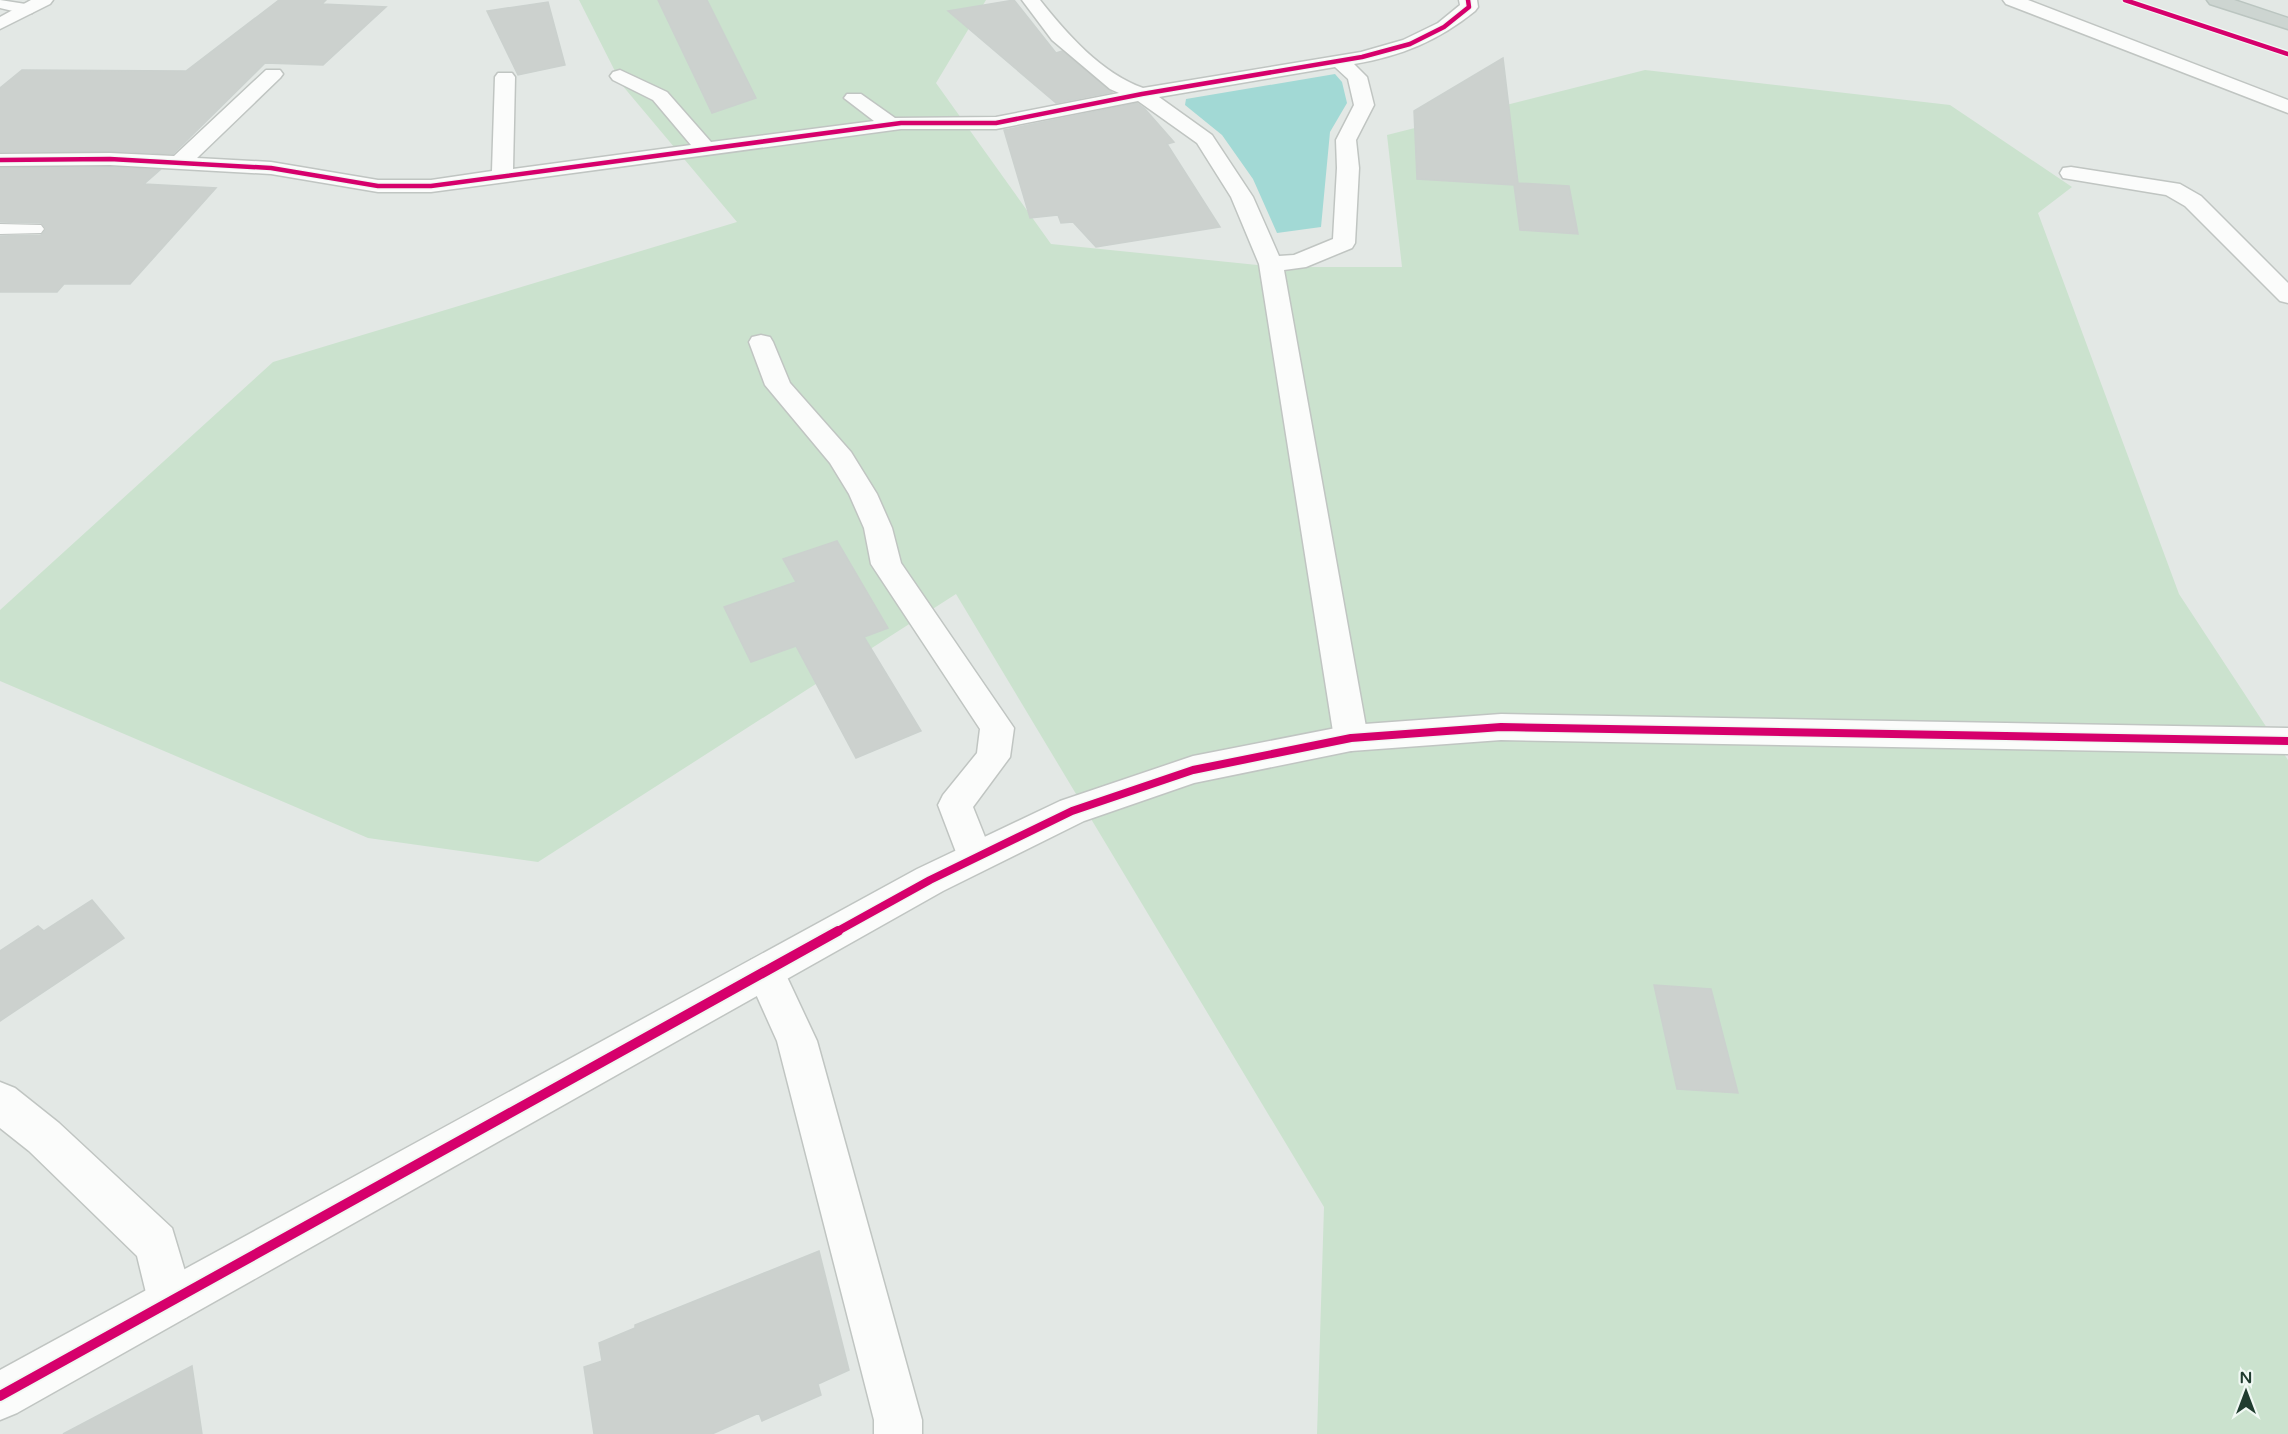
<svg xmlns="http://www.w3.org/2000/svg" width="2288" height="1434" viewBox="0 0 2288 1434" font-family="'Varela Round',sans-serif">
  <rect width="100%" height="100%" fill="#e3e8e5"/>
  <path fill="#cbe2ce" d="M 579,0 L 986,0 L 936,83 L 1051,244 L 1278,267 L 1402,267 L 1387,135 L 1645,70 L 1950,105 L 2072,187 L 2038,213 L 2179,594 L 2288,760 L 2288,1434 L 1317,1434 L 1324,1207 L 956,594 L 538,862 L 368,838 L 0,681 L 0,610 L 273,362 L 737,222 L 622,85 Z"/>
  <path fill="#a2d9d5" d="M 1335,74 L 1342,82 L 1347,103 L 1330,132 L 1321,227 L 1277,233 L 1253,179 L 1222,135 L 1185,105 L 1186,99 Z"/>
  <path fill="#ccd1ce" stroke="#cbd1ce" stroke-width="1.5" d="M 279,0 L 326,0 L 322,4 L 386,7 L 323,65 L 265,63 L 173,154 L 110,151 L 0,152 L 0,88 L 22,70 L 186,71 Z
    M 658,0 L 707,0 L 756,98 L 712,113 Z
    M 1014,0 L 1056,53 L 1062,51 L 1112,92 L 1056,103 L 948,11 Z
    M 548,2 L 565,65 L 518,75 L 487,11 Z
    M 1503,58 L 1518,183 L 1569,186 L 1578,234 L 1520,230 L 1514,185 L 1417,179 L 1414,111 Z
    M 1137,103 L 1145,109 L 1174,142 L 1167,144 L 1220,227 L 1096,247 L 1073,222 L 1061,223 L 1058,215 L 1030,218 L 1004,130 Z
    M 110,167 L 160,170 L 144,184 L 216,188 L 130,284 L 64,284 L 57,292 L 0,292 L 0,236 L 41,235 L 46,229 L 41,223 L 0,222 L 0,168 Z
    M 837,541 L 888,628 L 864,637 L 921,731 L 856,758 L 796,646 L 751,662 L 724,607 L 796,582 L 783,559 Z
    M 92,900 L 124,938 L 0,1021 L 0,951 L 38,926 L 44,931 Z
    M 1654,985 L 1711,989 L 1738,1093 L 1677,1089 Z
    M 819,1251 L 849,1370 L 818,1384 L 821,1395 L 762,1421 L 759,1413 L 712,1434 L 594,1434 L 584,1367 L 602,1361 L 599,1343 L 635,1328 L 635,1325 Z
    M 192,1366 L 202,1434 L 63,1434 Z"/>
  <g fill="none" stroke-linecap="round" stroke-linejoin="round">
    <defs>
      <path id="service" d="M 0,224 L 41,225 L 44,229 L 41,233 L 0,234 Z"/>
      <path id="minor" d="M 0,0 L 32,5 L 35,9 L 32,13 L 26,14 L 0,8 Z
        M 1022,0 L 1040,0 C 1067,34 1101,73 1143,88 L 1361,52 L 1403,40 L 1438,23 L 1460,5 L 1459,0 L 1477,0 L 1478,7 L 1475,11 C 1438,41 1401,56 1354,64 L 1367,77 L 1374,105 L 1356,140 L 1359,168 L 1355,243 L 1352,248 L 1306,267 L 1284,270 L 1368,738 L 1363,747 L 1351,751 L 1339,747 L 1334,738 L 1259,264 L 1231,197 L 1197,143 L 1138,101 L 996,129 L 901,129 L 431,192 L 378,192 L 271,174 L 110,165 L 0,166 L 0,154 L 110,153 L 174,156 L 266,70 L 280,70 L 283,74 L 280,78 L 197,158 L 271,162 L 378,180 L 431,180 L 492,171 L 495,77 L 498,73 L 512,73 L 515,77 L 513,169 L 691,145 L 653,100 L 613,80 L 610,76 L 613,72 L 620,70 L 667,92 L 711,142 L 874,121 L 844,98 L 847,94 L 861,94 L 895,118 L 996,117 L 1119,93 L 1110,89 L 1052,40 ZM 1335,67 L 1348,79 L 1354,105 L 1336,140 L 1337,168 L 1333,239 L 1294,255 L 1279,256 L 1253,197 L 1212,135 L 1159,97 Z
        M 2003,0 L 2028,0 L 2288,100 L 2288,113 L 2006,4 Z
        M 2071,167 L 2180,184 L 2201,196 L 2288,283 L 2288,303 L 2280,301 L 2185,206 L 2166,195 L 2063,178 L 2060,173 L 2063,168 Z
        M 761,335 L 770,337 L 773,342 L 790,383 L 851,452 L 877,494 L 892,528 L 901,563 L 1014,728 L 1010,757 L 973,807 L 993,857 L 988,868 L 975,872 L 962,868 L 938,805 L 943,795 L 977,753 L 980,729 L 871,564 L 864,528 L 849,494 L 830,463 L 765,385 L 749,342 L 752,337 Z
        M 765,955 L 779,960 L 817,1041 L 922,1420 L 922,1434 L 874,1434 L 874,1420 L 777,1041 L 746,972 L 751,960 Z
        M 0,1082 L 15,1088 L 59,1123 L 172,1228 L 194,1301 L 187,1317 L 171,1324 L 155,1317 L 148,1301 L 137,1256 L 29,1151 L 0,1128 Z"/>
      <path id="tertiary" d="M 31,0 L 53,0 L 50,4 L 0,29 L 0,17 Z
        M 1501,714 L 2288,728 L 2288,754 L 1501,740 L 1351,751 L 1194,783 L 1084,821 L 943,891 L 17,1413 L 0,1420 L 0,1370 L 917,869 L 1060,801 L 1193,756 L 1351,725 Z"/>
      <path id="primary" d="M 2207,0 L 2234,0 L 2288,18 L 2288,29 L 2210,4 Z"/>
    </defs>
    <use href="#service" stroke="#c0c5c2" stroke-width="2"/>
    <use href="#minor" stroke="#c0c5c2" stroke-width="3"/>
    <use href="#tertiary" stroke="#c0c5c2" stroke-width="3"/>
    <use href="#primary" stroke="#bbc5c0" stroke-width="3"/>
    <use href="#service" fill="#fbfcfb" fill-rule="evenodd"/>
    <use href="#minor" fill="#fbfcfb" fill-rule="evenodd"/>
    <use href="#tertiary" fill="#fbfcfb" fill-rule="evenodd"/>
    <use href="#primary" fill="#cdd5d1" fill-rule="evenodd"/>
    <defs>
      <path id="cycleway-far2" d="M 2125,0 L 2288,54
        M 0,160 L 110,159 L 271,168 L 378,186 L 431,186 L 901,123 L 996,123 L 1142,94 L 1362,57 L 1410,44 L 1444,27 L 1469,7 L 1468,0"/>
      <path id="cycleway-far1" d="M 836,932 L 930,880 L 1072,811 L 1193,770 L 1351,738 L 1501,727 L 2288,741"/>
      <path id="cycleway" d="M 0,1396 L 838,931"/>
    </defs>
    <use href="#cycleway-far2" stroke="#f0f8f3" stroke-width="7"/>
    <use href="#cycleway-far1" stroke="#f0f8f3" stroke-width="11"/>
    <use href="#cycleway" stroke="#f0f8f3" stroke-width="14"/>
    <use href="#cycleway-far2" stroke="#d6006c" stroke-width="4.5"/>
    <use href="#cycleway-far1" stroke="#d6006c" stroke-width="8"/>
    <use href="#cycleway" stroke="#d6006c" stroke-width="10"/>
  </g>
  <g transform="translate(2246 1392)" stroke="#f0f8f3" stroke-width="4.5" paint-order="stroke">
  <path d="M0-4.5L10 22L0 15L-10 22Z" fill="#203c2f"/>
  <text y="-9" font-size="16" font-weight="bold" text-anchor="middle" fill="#203c2f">N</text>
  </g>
</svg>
